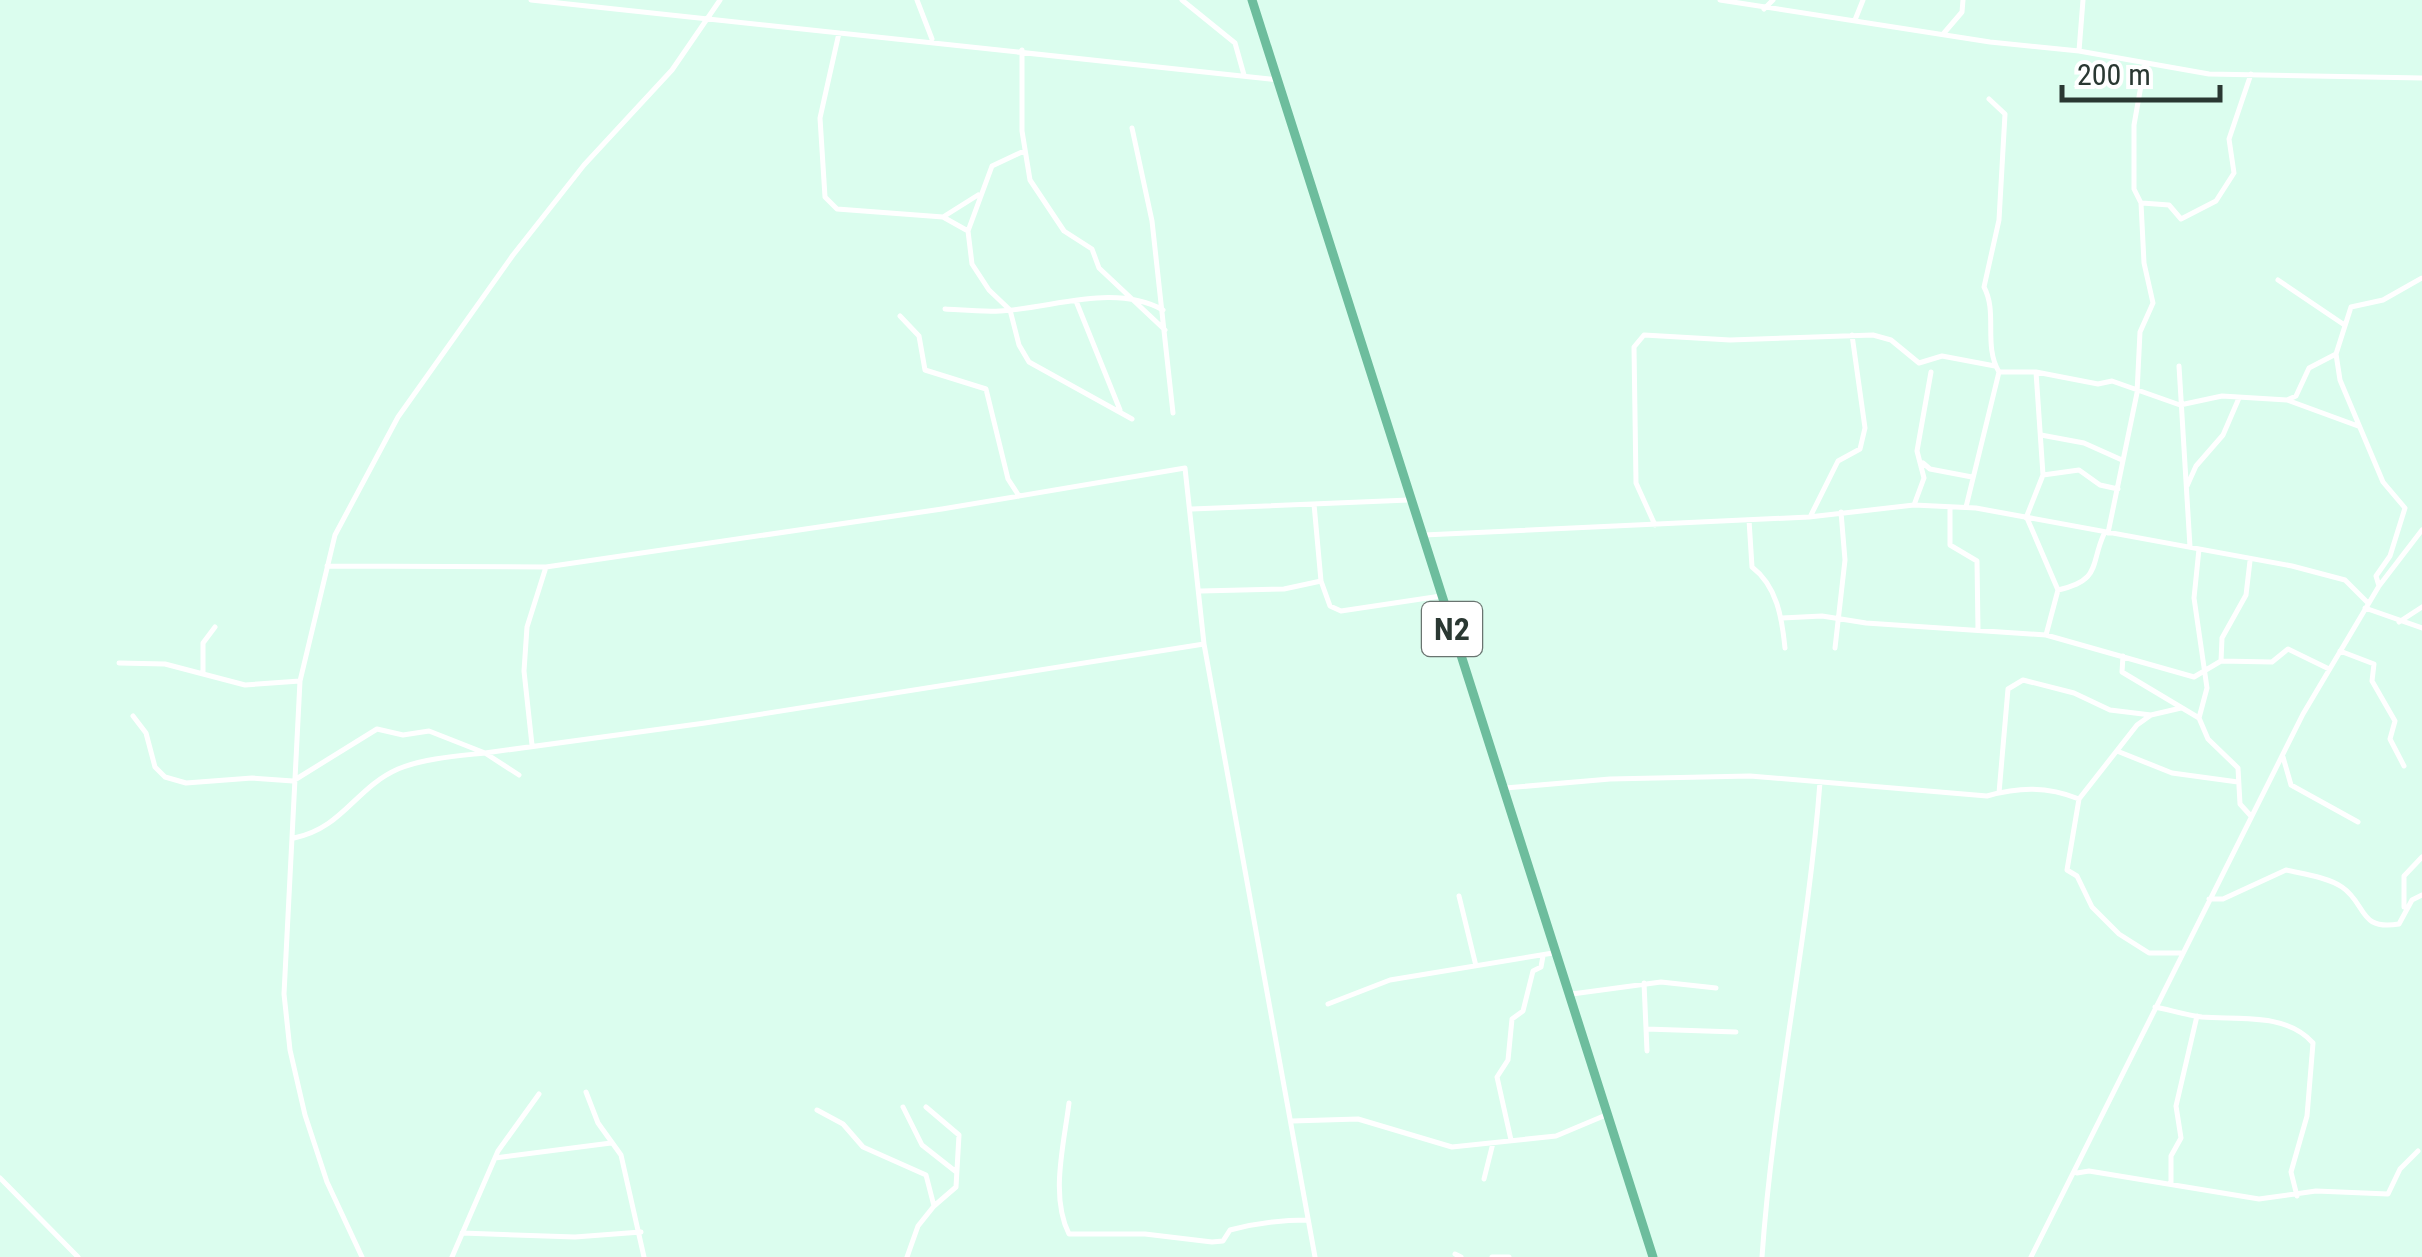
<svg xmlns="http://www.w3.org/2000/svg" width="2422" height="1257" viewBox="0 0 2422 1257" font-family="'Roboto Condensed',sans-serif">
  <rect width="100%" height="100%" fill="#dbfdee"/>
  <g fill="none" stroke-linecap="round" stroke-linejoin="round">
    <path stroke="#fff" stroke-width="5" d="M 531,0 L 1279,80
      M 917,0 L 932,39
      M 1182,0 L 1235,43 L 1244,75
      M 1720,0 L 1990,42 L 2079,51 L 2209,74 L 2422,78
      M 1764,9 L 1773,0
      M 1855,20 L 1863,0
      M 839,33 L 820,118 L 825,197 L 837,209 L 943,217 L 978,195
      M 1944,33 L 1962,12 L 1963,0
      M 1022,50 L 1022,131 L 1030,180 L 1064,231 L 1092,249 L 1099,268 L 1165,330
      M 2079,51 L 2083,0
      M 1132,128 L 1152,221 L 1173,413
      M 2142,203 L 2169,205 L 2181,219 L 2216,201 L 2234,173 L 2229,139 L 2251,74
      M 943,217 L 968,231 L 972,264 L 989,290 L 1010,310 L 1019,345 L 1029,362 L 1132,419
      M 968,231 L 992,166 L 1024,151
      M 2278,280 L 2343,324
      M 1076,301 L 1120,410
      M 945,309 C 963,310 982,312 1000,311 C 1054,308 1114,283 1163,310
      M 900,316 L 919,336 L 925,370 L 986,389 L 1008,479 L 1019,496
      M 2179,366 L 2190,547
      M 1999,372 L 2036,372 L 2098,384 L 2112,381 L 2180,405 L 2222,396 L 2287,400 L 2358,426
      M 2287,400 L 2296,396 L 2309,368 L 2336,354
      M 2041,435 L 2084,443 L 2122,460
      M 1923,463 L 1930,469 L 1972,477
      M 2043,475 L 2079,470 L 2100,485 L 2118,489
      M 2187,486 L 2196,466 L 2223,435 L 2239,398
      M 1314,504 L 1321,581
      M 1914,505 L 1924,478 L 1917,451 L 1931,372
      M 1950,507 L 1950,545 L 1977,561 L 1978,630
      M 1966,507 L 1999,372 C 1983,345 1998,313 1984,287 L 1999,220 L 2005,114 L 1989,99
      M 1192,509 L 1409,500
      M 1811,515 L 1838,461 L 1860,449 L 1865,428 L 1852,335
      M 2026,518 L 2043,475 L 2036,372
      M 2027,518 L 2058,590 L 2046,635
      M 1749,520 L 1752,567 C 1777,586 1782,618 1785,648
      M 1655,525 L 1636,483 L 1634,347 L 1644,335 L 1730,340 L 1873,335 L 1891,340 L 1919,363 L 1942,356 L 1995,366
      M 2108,533 L 2137,393 L 2140,332 L 2153,303 L 2144,263 L 2141,203 L 2134,189 L 2134,125 L 2145,63
      M 1424,535 L 1809,517 L 1914,505 L 1976,508 L 2292,566 L 2345,580 L 2368,603
      M 2199,549 L 2194,598 L 2207,688 L 2199,718 L 2208,739 L 2238,768 L 2240,804 L 2250,815
      M 327,566 L 546,567 L 942,509 L 1185,468 L 1204,644 L 1315,1257
      M 2379,586 L 2376,576 L 2390,556 L 2405,508 L 2383,482 L 2340,380 L 2336,354 L 2351,307 L 2383,300 L 2422,278
      M 2058,590 C 2102,580 2090,564 2104,534
      M 1201,591 L 1284,589 L 1321,581 L 1330,606 L 1341,611 L 1441,596
      M 2365,608 L 2422,628
      M 1782,618 L 1822,616 L 1866,623 L 2046,635 L 2194,677 L 2221,661 L 2272,662 L 2288,649 L 2329,669
      M 2399,622 L 2422,607
      M 1835,648 L 1845,560 L 1841,512
      M 2340,651 L 2374,664 L 2372,681 L 2395,721 L 2390,739 L 2404,766
      M 2123,656 L 2122,672 L 2199,718
      M 2221,661 L 2222,638 L 2246,595 L 2250,561
      M 119,663 L 165,664 L 245,685 L 300,681
      M 203,674 L 203,643 L 215,627
      M 133,716 L 146,733 L 155,767 L 165,777 L 186,783 L 252,778 L 293,781 L 377,729 L 403,735 L 429,731 L 485,753 L 705,723 L 1204,644
      M 532,745 L 524,671 L 527,627 L 546,567
      M 2117,751 L 2172,773 L 2238,782
      M 2283,757 L 2291,785 L 2358,822
      M 1505,788 L 1610,779 L 1750,776 L 1987,796 C 2019,787 2047,786 2079,799 L 2067,870 L 2077,876 L 2092,907 L 2119,934 L 2149,953 L 2181,953
      M 1999,793 L 2008,689 L 2023,680 L 2074,693 L 2110,710 L 2151,715
      M 2079,799 L 2137,725 L 2151,715 L 2181,708
      M 294,838 C 343,828 355,788 398,769 C 425,758 457,756 485,753 L 519,775
      M 1459,896 L 1476,966
      M 2209,899 L 2223,899 L 2286,870 C 2303,874 2327,877 2342,887 C 2367,904 2358,931 2399,924 L 2412,900 L 2422,895
      M 2404,907 L 2404,876 L 2422,857
      M 1644,983 L 1647,1051
      M 1572,994 L 1661,982 L 1716,988
      M 1328,1004 L 1390,980 L 1553,953
      M 2155,1007 C 2170,1010 2186,1015 2202,1017 C 2236,1020 2286,1012 2313,1043 L 2307,1116 L 2291,1172 L 2297,1196
      M 1646,1029 L 1736,1032
      M 586,1092 L 598,1123 L 621,1155 L 644,1257
      M 1069,1103 C 1064,1144 1050,1196 1069,1234 L 1145,1234 L 1212,1242 L 1223,1241 L 1230,1230 C 1257,1223 1281,1220 1308,1220
      M 903,1107 L 922,1145 L 955,1171
      M 926,1107 L 959,1135 L 956,1187 L 934,1206
      M 817,1110 L 843,1124 L 863,1147 L 926,1175 L 934,1206 L 918,1226 L 907,1257
      M 1292,1121 L 1358,1119 L 1452,1147 L 1556,1136 L 1606,1115
      M 1511,1140 L 1497,1077 L 1508,1060 L 1512,1019 L 1523,1011 L 1533,971 L 1541,967 L 1543,956
      M 495,1158 L 611,1143
      M 2077,1173 L 2089,1171 L 2259,1199 L 2316,1191 L 2388,1194 L 2400,1169 L 2418,1151
      M 0,1178 L 78,1257
      M 1484,1179 L 1493,1143
      M 2171,1183 L 2171,1156 L 2181,1138 L 2176,1106 L 2197,1016
      M 462,1233 L 575,1237 L 641,1232
      M 1455,1254 L 1461,1257
      M 362,1257 L 327,1182 L 305,1115 L 290,1050 L 284,994 L 300,681 L 335,535 L 398,417 L 513,255 L 584,165 L 672,70 L 720,0
      M 452,1257 L 498,1151 L 539,1094
      M 1492,1257 L 1509,1257
      M 1762,1257 C 1773,1098 1808,941 1820,782
      M 2031,1257 L 2303,714 L 2379,586 L 2422,530"/>
    <path stroke="#6dbd9d" stroke-width="9" d="M 1252,0 L 1653,1257"/>
  </g>
  <g text-anchor="middle" dominant-baseline="central" stroke-width="8" stroke-linejoin="round" paint-order="stroke">
    <rect fill="#fff" stroke="#6a7470" stroke-width="2.5" x="1422" y="602" width="60" height="54" rx="8"/>
    <g font-size="32" font-weight="bold" fill="#2a3832">
      <text x="1452" y="629">N2</text>
    </g>
  </g>
  <path d="M2062 85v15h158v-15" fill="none" stroke="#2a3832" stroke-width="5"/>
  <text x="2077" y="85" font-size="30" fill="#2a3832" stroke="#ffffff" stroke-width="8" paint-order="stroke">200 m</text>
</svg>
